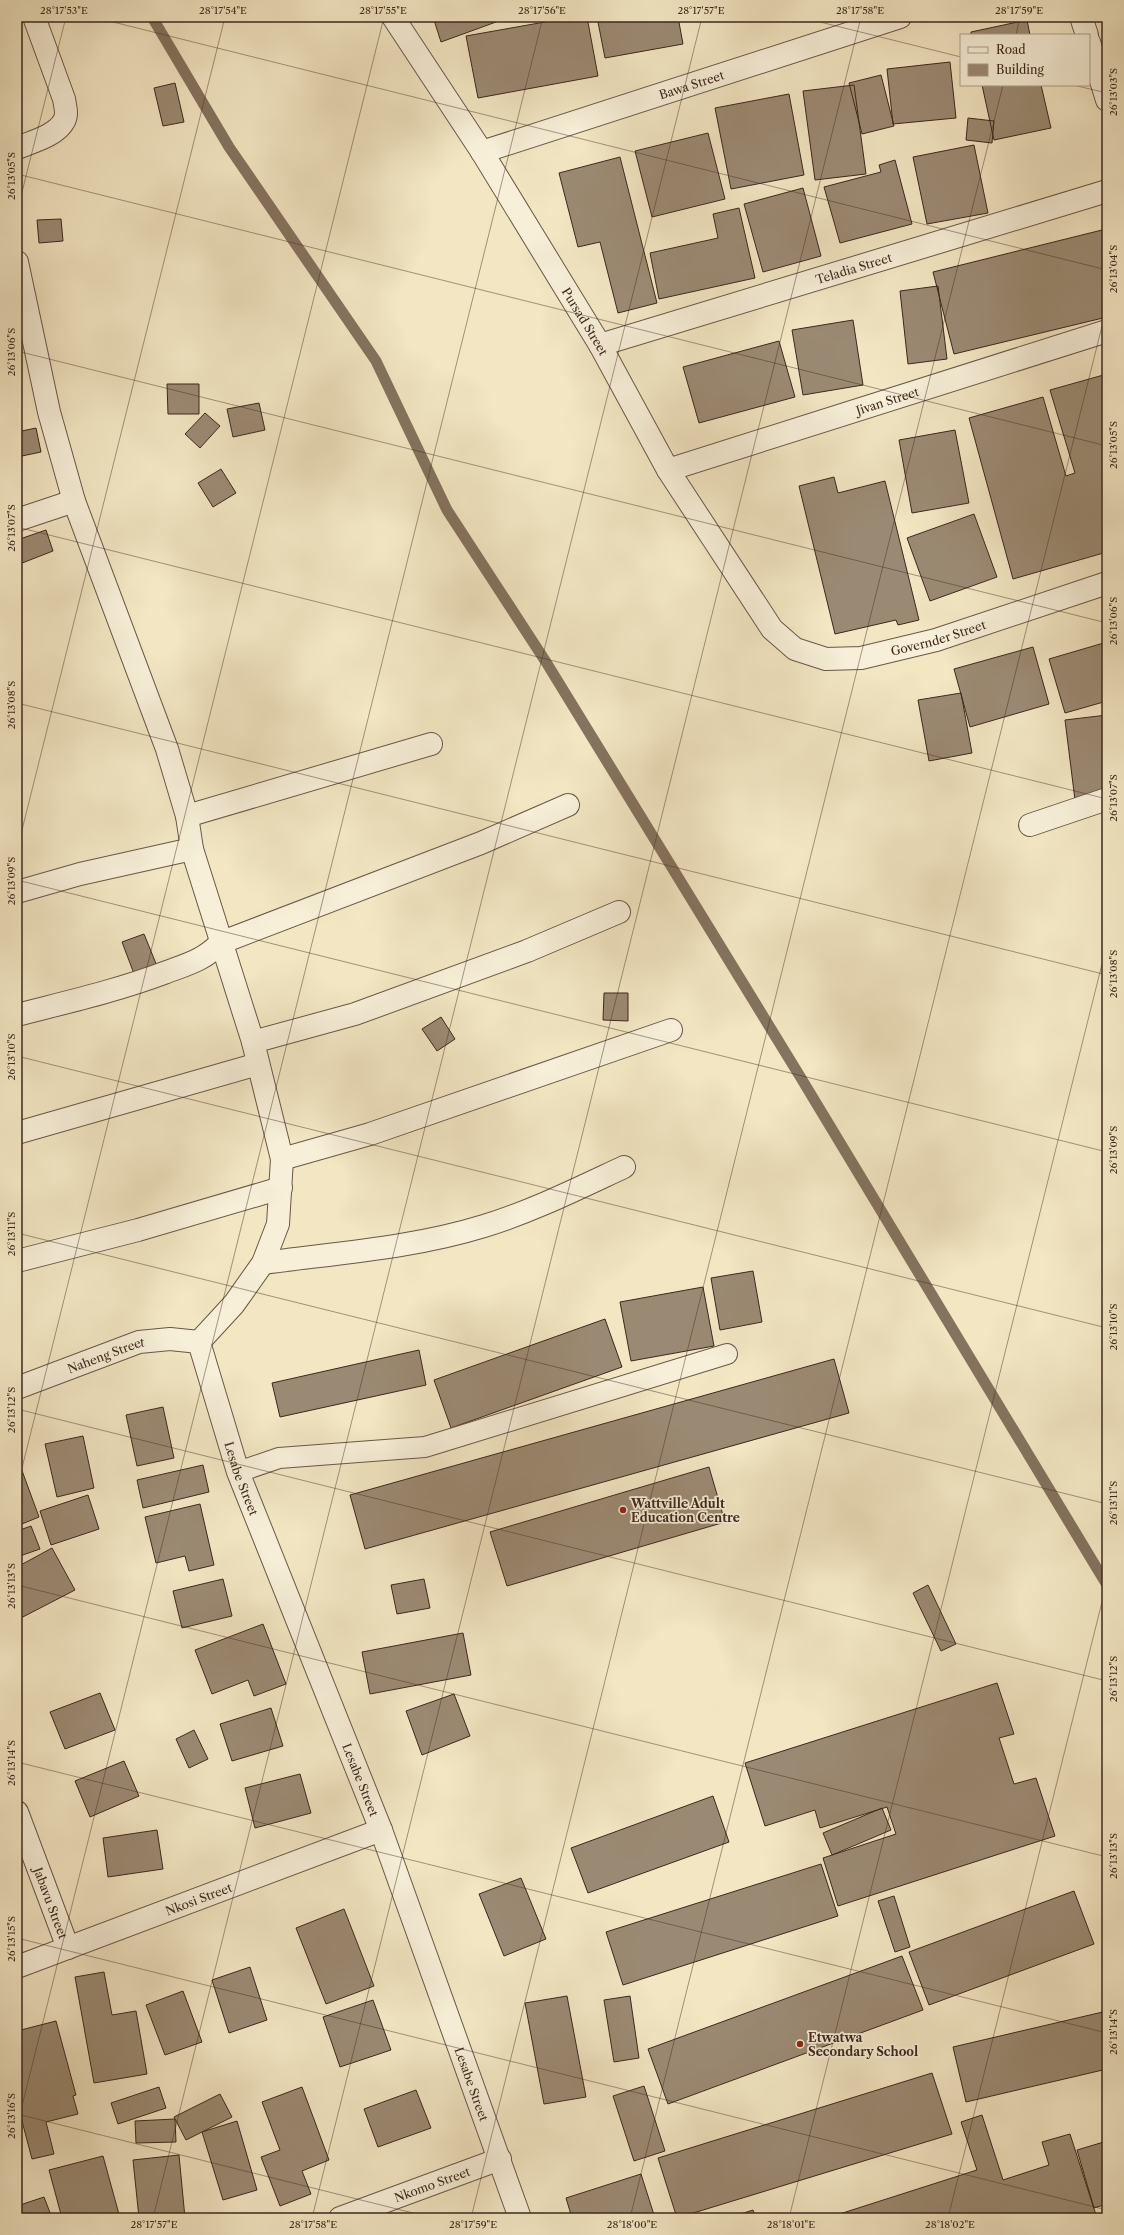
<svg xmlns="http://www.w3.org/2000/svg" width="1124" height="2235" viewBox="0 0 1124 2235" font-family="'Libre Caslon Text',serif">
  <rect width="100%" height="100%" fill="#f2e6c3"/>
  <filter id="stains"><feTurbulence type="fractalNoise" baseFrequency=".005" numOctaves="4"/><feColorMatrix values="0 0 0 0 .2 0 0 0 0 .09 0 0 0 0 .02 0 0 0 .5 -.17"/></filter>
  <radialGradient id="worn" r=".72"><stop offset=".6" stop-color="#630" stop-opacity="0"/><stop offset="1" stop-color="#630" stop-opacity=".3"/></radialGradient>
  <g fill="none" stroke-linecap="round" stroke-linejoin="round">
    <path stroke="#84735e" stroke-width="11" d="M 152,17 L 229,147 L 376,361 L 447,510 L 546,662 L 801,1078 L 1107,1585"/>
  </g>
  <path fill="#9b8a73" stroke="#3d271c" d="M 433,17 L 494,17 L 496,22 L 441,42 Z
    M 573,17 L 587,17 L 598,76 L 478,98 L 466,36 Z
    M 597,17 L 678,17 L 683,44 L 605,58 Z
    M 1027,20 L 1030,35 L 971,35 L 971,32 Z
    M 950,62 L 956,118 L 893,124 L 887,69 Z
    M 881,75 L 894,126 L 862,134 L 849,83 Z
    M 175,83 L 184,122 L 163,126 L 154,88 Z
    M 854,85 L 866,174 L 815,180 L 803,91 Z
    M 982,85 L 1041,85 L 1051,128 L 994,140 Z
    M 789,94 L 804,175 L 731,189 L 715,108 Z
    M 968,118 L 994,121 L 992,143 L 966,140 Z
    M 708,133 L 725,199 L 652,217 L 635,151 Z
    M 974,145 L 988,213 L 927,224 L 913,157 Z
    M 620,157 L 657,303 L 618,313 L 600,242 L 578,247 L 559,173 Z
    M 895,160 L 912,224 L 840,243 L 824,187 L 881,172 L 879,165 Z
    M 803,188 L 821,256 L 763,272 L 744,204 Z
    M 739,208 L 755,278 L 659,299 L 650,253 L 718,238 L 713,214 Z
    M 61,219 L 63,241 L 39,243 L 37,220 Z
    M 1102,230 L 1107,250 L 1107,317 L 954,354 L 933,272 Z
    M 938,286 L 947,359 L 908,364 L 900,291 Z
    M 853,320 L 863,385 L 803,395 L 792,330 Z
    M 779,341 L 795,397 L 699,423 L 683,367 Z
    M 1107,374 L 1107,552 L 1013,579 L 969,418 L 1043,397 L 1066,476 L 1075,473 L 1050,390 Z
    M 167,384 L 199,384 L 199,414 L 168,414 Z
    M 259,403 L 265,430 L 233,437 L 227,409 Z
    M 205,413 L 220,426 L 200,448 L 185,434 Z
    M 36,428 L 41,452 L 17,457 L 17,432 Z
    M 955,430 L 969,503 L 912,513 L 899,440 Z
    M 221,469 L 236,493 L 213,507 L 198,483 Z
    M 834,477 L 838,493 L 885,481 L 919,620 L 898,625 L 896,620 L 835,634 L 799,486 Z
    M 974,514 L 997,577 L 930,601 L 907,538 Z
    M 46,530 L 53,551 L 17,565 L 17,540 Z
    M 1107,642 L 1107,701 L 1065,713 L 1049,659 Z
    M 1033,647 L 1049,704 L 970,727 L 954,669 Z
    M 961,693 L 972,753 L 929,761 L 918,700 Z
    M 1107,715 L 1107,796 L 1075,800 L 1065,720 Z
    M 144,934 L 159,971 L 136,979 L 122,942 Z
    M 604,993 L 628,993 L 628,1021 L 603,1020 Z
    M 441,1017 L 455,1039 L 437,1051 L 422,1029 Z
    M 753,1271 L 762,1322 L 720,1330 L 711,1278 Z
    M 703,1287 L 714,1346 L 631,1361 L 620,1302 Z
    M 605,1319 L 622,1367 L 451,1428 L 434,1380 Z
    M 419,1350 L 426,1385 L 280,1417 L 272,1383 Z
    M 834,1359 L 849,1413 L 365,1549 L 350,1495 Z
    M 163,1407 L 174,1458 L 137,1466 L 126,1415 Z
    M 83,1436 L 94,1488 L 57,1497 L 45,1444 Z
    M 17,1457 L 39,1517 L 17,1526 Z
    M 203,1465 L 209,1492 L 143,1508 L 137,1480 Z
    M 709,1467 L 725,1522 L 507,1586 L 490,1532 Z
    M 88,1495 L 99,1529 L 51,1545 L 40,1511 Z
    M 200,1504 L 214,1565 L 189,1571 L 185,1556 L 156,1563 L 145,1517 Z
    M 31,1526 L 40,1549 L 17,1557 L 17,1531 Z
    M 52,1548 L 75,1590 L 17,1620 L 17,1567 Z
    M 223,1579 L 232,1616 L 182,1628 L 173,1591 Z
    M 424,1579 L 430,1608 L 397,1614 L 391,1585 Z
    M 928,1585 L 956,1644 L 941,1651 L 913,1593 Z
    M 263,1624 L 286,1684 L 254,1696 L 248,1680 L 212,1694 L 195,1650 Z
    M 463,1633 L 471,1675 L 370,1694 L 362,1652 Z
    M 997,1683 L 1014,1734 L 999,1738 L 1014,1784 L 1036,1778 L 1055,1836 L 838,1906 L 823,1858 L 896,1834 L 887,1807 L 820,1828 L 815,1810 L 765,1826 L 745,1763 Z
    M 100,1693 L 115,1730 L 65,1749 L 50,1712 Z
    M 454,1694 L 470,1736 L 422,1755 L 406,1711 Z
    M 271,1708 L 283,1746 L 232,1761 L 220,1724 Z
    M 194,1730 L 208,1759 L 189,1768 L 176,1739 Z
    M 124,1761 L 139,1796 L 90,1817 L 75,1781 Z
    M 300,1774 L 311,1813 L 255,1828 L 245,1788 Z
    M 713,1796 L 729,1842 L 588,1893 L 571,1848 Z
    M 882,1808 L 891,1830 L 832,1855 L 823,1833 Z
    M 157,1830 L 163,1869 L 108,1877 L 103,1838 Z
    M 821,1864 L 838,1916 L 623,1985 L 606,1932 Z
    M 521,1878 L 546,1939 L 504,1956 L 479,1894 Z
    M 1074,1891 L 1094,1944 L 929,2005 L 909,1952 Z
    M 894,1896 L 910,1947 L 895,1952 L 878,1901 Z
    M 344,1909 L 374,1986 L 326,2004 L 296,1928 Z
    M 902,1956 L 923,2010 L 668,2104 L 648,2049 Z
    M 250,1967 L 267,2020 L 229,2033 L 212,1980 Z
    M 104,1972 L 112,2015 L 136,2011 L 147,2074 L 94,2083 L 75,1977 Z
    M 183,1991 L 202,2042 L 165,2055 L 146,2005 Z
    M 567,1996 L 586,2097 L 544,2104 L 525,2003 Z
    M 630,1996 L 639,2058 L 614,2062 L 604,2000 Z
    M 373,2000 L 391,2050 L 340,2067 L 323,2017 Z
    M 1107,2011 L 1107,2069 L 966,2102 L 953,2047 Z
    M 56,2021 L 76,2095 L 73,2096 L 78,2114 L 46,2122 L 54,2154 L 32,2159 L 17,2102 L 17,2031 Z
    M 932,2073 L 952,2134 L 677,2218 L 658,2158 Z
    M 644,2086 L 665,2151 L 634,2161 L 613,2096 Z
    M 159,2087 L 166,2108 L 118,2124 L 111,2103 Z
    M 302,2087 L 329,2160 L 302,2171 L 311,2194 L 280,2206 L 261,2157 L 280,2150 L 262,2102 Z
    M 416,2090 L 431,2128 L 378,2147 L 364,2109 Z
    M 220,2094 L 232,2117 L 186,2140 L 174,2117 Z
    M 982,2115 L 1003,2180 L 1049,2165 L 1042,2142 L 1070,2134 L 1097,2218 L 827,2218 L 977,2170 L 961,2122 Z
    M 175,2119 L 176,2142 L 136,2143 L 135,2121 Z
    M 237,2121 L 257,2190 L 223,2200 L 202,2132 Z
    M 1107,2141 L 1107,2204 L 1094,2208 L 1077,2150 Z
    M 17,2147 L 19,2147 L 22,2166 L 17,2167 Z
    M 179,2155 L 185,2218 L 139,2218 L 133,2160 Z
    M 103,2156 L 120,2218 L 62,2218 L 49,2170 Z
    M 641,2174 L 655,2218 L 572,2218 L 566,2198 Z
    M 44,2197 L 52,2218 L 17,2218 L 17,2206 Z
    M 753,2210 L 756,2218 L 728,2218 Z"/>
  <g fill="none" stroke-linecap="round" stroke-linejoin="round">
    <defs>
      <path id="service" d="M 238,1472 L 279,1458 L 425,1447 L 727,1354"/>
      <g id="minor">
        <path id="s1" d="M 393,17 L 482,152 L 600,345 L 668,470 L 772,629 L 795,649 L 826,659 L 861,658 L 936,640 L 1107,583"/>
        <path d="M 1081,17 L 1087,35"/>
        <path d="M 1089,42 L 1107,100"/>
        <path d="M 17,148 C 31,142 56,136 64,121 C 68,114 65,106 64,99 L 34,17"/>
        <path id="s2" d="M 482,152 L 900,17"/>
        <path d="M 17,262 L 49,412 L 74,501 L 167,749 L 187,816 L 192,849 L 253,1042 L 282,1159 L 278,1224 L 263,1263 L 234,1304 L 199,1342"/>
        <path id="s3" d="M 600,345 L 1107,191"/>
        <path id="s4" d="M 668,470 L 1107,331"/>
        <path d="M 17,520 L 74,501"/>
        <path d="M 187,816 L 431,744"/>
        <path d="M 1030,825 L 1107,799"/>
        <path d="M 17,892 L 80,874 L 192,849"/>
        <path d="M 17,1015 C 67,1002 116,991 164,973 C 185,965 205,960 220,943 L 481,843 L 568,805"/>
        <path d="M 253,1042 L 355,1014 L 527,951 L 619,912"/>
        <path d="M 17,1133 L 258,1064"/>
        <path d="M 282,1159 L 370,1134 L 671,1030"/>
        <path d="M 17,1261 L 138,1230 L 281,1188"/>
        <path d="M 263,1263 C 337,1253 413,1248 484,1226 C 533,1211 579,1188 624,1167"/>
        <path id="s5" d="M 199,1342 L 238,1472 L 381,1830 L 520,2218"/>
        <path id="s6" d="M 17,1388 L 139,1342 L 170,1339 L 199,1342"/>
        <path id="s7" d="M 17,1812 L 68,1948"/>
        <path id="s8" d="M 17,1967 L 381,1830"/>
        <path id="s9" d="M 340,2218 L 500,2159"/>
      </g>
    </defs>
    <use href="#service" stroke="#6a5746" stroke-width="22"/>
    <use href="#minor" stroke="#6a5746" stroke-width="24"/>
    <use href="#service" stroke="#f7efd8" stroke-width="20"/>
    <use href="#minor" stroke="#f7efd8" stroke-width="22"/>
  </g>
  <path fill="none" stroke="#3d271c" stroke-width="1" stroke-opacity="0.45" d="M 93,17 L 1107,270M 800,17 L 961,57M 1016,35 L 1020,17M 1073,85 L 1107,93M 17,174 L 1107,446M 17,212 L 66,17M 17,351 L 1107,623M 17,527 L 1107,799M 17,703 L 1107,975M 17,850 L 225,17M 17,880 L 1107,1152M 17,1056 L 1107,1328M 17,1233 L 1107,1504M 17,1409 L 1107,1681M 17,1488 L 384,17M 17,1585 L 1107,1857M 17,1762 L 1107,2033M 17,1938 L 1107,2210M 17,2114 L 433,2218M 17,2126 L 543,17M 153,2218 L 702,17M 312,2218 L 861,17M 471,2218 L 1003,85M 630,2218 L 1107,306M 789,2218 L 1107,944M 948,2218 L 1107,1582"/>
  <g fill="#8f2418" stroke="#f7efd8" stroke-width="1.5">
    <circle cx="623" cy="1510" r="4"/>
    <circle cx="800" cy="2044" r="4"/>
  </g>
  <g text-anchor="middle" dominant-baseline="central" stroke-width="3.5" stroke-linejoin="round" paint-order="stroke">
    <g font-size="12" fill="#3d271c" stroke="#f7efd8">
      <text stroke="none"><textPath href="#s2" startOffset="220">Bawa Street</textPath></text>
      <text stroke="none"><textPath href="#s3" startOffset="265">Teladia Street</textPath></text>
      <text stroke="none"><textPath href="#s1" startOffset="360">Pursad Street</textPath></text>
      <text stroke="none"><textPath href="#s4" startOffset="230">Jivan Street</textPath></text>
      <text stroke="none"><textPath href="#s1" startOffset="898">Governder Street</textPath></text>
      <text stroke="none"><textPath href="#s6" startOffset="95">Naheng Street</textPath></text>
      <text stroke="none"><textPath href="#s5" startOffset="143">Lesabe Street</textPath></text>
      <text stroke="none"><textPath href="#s5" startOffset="467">Lesabe Street</textPath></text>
      <text stroke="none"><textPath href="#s8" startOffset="194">Nkosi Street</textPath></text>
      <text stroke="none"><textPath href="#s7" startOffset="97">Jabavu Street</textPath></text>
      <text stroke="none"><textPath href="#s5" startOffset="791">Lesabe Street</textPath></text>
      <text stroke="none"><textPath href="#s9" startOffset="98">Nkomo Street</textPath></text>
    </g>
    <g font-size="12" font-weight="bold" fill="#3d271c" stroke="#f7efd8" text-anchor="start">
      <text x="631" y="1503">Wattville Adult<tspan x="631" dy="14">Education Centre</tspan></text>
      <text x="808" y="2037">Etwatwa<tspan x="808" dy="14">Secondary School</tspan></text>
    </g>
  </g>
  <rect width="1124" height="2235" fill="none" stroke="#f2e6c3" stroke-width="44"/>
  <rect x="960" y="34" width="130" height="52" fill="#f7efd8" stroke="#ad9f8d"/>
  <rect x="968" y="47" width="20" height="6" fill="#f7efd8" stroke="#ad9f8d"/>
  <text x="996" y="54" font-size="12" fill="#3d271c">Road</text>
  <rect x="968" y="64" width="20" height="12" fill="#9b8a73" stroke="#ad9f8d"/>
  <text x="996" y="74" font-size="12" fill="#3d271c">Building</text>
  <rect x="22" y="22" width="1080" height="2191" fill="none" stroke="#3d271c" stroke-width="1.5"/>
  <g font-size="10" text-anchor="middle" fill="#3d271c">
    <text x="64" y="14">28°17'53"E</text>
    <text x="223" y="14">28°17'54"E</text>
    <text x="383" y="14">28°17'55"E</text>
    <text x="542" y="14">28°17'56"E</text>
    <text x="701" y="14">28°17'57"E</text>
    <text x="860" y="14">28°17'58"E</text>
    <text x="1019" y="14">28°17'59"E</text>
    <text transform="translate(1113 92) rotate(-90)" y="4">26°13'03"S</text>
    <text transform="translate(11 176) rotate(-90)" y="4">26°13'05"S</text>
    <text transform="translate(1113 269) rotate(-90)" y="4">26°13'04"S</text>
    <text transform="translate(11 352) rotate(-90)" y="4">26°13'06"S</text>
    <text transform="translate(1113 445) rotate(-90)" y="4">26°13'05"S</text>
    <text transform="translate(11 528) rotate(-90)" y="4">26°13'07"S</text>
    <text transform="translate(1113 621) rotate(-90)" y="4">26°13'06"S</text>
    <text transform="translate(11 705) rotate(-90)" y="4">26°13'08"S</text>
    <text transform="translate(1113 798) rotate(-90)" y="4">26°13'07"S</text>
    <text transform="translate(11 881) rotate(-90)" y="4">26°13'09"S</text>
    <text transform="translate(1113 974) rotate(-90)" y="4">26°13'08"S</text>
    <text transform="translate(11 1057) rotate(-90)" y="4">26°13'10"S</text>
    <text transform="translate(1113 1150) rotate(-90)" y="4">26°13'09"S</text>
    <text transform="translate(11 1234) rotate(-90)" y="4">26°13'11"S</text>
    <text transform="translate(1113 1327) rotate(-90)" y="4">26°13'10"S</text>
    <text transform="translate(11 1410) rotate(-90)" y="4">26°13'12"S</text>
    <text transform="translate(1113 1503) rotate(-90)" y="4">26°13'11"S</text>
    <text transform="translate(11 1586) rotate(-90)" y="4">26°13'13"S</text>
    <text transform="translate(1113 1679) rotate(-90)" y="4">26°13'12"S</text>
    <text transform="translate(11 1763) rotate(-90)" y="4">26°13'14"S</text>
    <text transform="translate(1113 1856) rotate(-90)" y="4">26°13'13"S</text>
    <text transform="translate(11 1939) rotate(-90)" y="4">26°13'15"S</text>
    <text transform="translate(1113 2032) rotate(-90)" y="4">26°13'14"S</text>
    <text transform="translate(11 2116) rotate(-90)" y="4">26°13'16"S</text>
    <text x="154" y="2228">28°17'57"E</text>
    <text x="313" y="2228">28°17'58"E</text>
    <text x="473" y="2228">28°17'59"E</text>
    <text x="632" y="2228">28°18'00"E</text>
    <text x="791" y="2228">28°18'01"E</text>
    <text x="950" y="2228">28°18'02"E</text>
  </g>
  <rect width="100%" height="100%" filter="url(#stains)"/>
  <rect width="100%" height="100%" fill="url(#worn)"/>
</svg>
